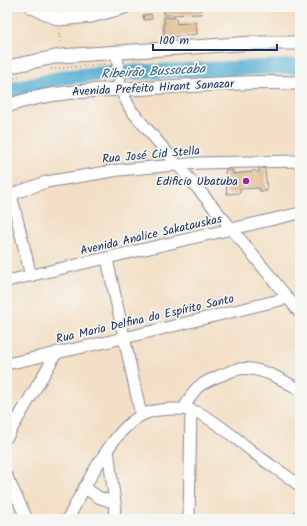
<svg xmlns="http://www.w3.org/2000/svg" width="307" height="526" viewBox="0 0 307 526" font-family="Kalam,sans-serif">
  <rect width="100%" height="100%" fill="#f6f6f2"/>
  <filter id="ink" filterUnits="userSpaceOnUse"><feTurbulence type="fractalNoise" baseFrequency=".025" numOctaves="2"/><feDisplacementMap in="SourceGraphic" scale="8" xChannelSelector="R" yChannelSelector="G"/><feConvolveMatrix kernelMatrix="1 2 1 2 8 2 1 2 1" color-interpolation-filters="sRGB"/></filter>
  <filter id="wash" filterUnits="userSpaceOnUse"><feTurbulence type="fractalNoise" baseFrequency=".012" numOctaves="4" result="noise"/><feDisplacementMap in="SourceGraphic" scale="16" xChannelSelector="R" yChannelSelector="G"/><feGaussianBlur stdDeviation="0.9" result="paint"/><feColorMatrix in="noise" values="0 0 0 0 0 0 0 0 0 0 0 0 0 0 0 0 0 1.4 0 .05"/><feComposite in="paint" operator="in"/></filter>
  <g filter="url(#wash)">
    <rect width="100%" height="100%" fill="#f3dfc5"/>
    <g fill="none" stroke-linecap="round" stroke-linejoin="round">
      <path stroke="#54aed2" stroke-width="15" d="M 7,91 L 65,77 L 110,73 L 300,66"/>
    </g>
    <g id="blocks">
      <path fill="#dbb17c" d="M 170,7 L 201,7 L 202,14 L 164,15 L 164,9 Z
        M 151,14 L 152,19 L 144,20 L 143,15 Z
        M 164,17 L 176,18 L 177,24 L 196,22 L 197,34 L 164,38 Z
        M 259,167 L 265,169 L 267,191 L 260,191 L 259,188 L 240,189 L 240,193 L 227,194 L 225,170 L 232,170 L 233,174 L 252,172 L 254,170 L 256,172 L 259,172 Z"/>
    </g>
  </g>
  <g filter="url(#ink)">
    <use href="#blocks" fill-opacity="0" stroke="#878792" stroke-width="1"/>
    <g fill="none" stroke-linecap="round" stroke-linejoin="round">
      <defs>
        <path id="minor" d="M 117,52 L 120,89 L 131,110 L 232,229 L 300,313
          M 11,194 L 31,276
          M 7,196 L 46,182 L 119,170 L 199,163 L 300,161
          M 107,259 L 141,415
          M 7,281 L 300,213
          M 7,364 L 124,338 L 288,298
          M 184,409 C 194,388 197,385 219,376 C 225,374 232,370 239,369 C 260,366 283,380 300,390
          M 7,437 L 57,352
          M 108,450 L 115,503 L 114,519
          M 7,477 L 27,519
          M 84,487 L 98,497 L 115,503
          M 68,519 C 83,490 112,431 140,416 C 149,411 163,409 173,409 C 182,409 191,409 199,413 C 219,423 236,439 253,452 C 268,464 285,474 300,486
          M 189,519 L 191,410
          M 296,519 L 300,515"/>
        <path id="major" d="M 32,7 L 59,19 L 91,16 L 125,7
          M 7,67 L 60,56 L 253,43 L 300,43
          M 7,106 C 51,90 102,90 148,88 C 199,85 249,81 300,83"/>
      </defs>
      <use href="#minor" stroke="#878792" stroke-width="13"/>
      <use href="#major" stroke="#878792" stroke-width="15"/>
      <path stroke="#878792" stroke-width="1.5" stroke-dasharray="1 3" stroke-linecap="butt" d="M 59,29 L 60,45
        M 51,69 L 105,64
        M 7,81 L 20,76"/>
      <use href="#minor" stroke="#fff" stroke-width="11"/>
      <use href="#major" stroke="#fff" stroke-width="13"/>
    </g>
  </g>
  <circle fill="#b5179e" stroke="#f6f6f2" stroke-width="1.5" cx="246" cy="181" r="4"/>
  <g text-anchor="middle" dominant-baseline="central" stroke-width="3.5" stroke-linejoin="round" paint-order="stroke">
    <g font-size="12" fill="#1b2f5e" stroke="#f6f6f2">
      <text transform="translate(153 88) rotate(-3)">Avenida Prefeito Hirant Sanazar</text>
      <text transform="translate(151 155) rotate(-5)">Rua José Cid Stella</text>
      <text transform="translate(151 235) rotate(-13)">Avenida Analice Sakatauskas</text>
      <text transform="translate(145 319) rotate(-13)">Rua Maria Delfina do Espírito Santo</text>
    </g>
    <g font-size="12" fill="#1b2f5e" stroke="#f6f6f2" text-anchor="end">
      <text x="238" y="181">Edificio Ubatuba</text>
    </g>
    <g font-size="13" font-style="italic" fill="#2f5b87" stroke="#f6f6f2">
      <text transform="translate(153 72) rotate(-3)">Ribeirão Bussocaba</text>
    </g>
  </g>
  <rect width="307" height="526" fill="none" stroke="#f6f6f2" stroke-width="24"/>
  <path d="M153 44v6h124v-6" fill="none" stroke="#1b2f5e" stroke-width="2"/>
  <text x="159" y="44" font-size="12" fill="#1b2f5e" stroke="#f6f6f2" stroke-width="3" paint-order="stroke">100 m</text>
</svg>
